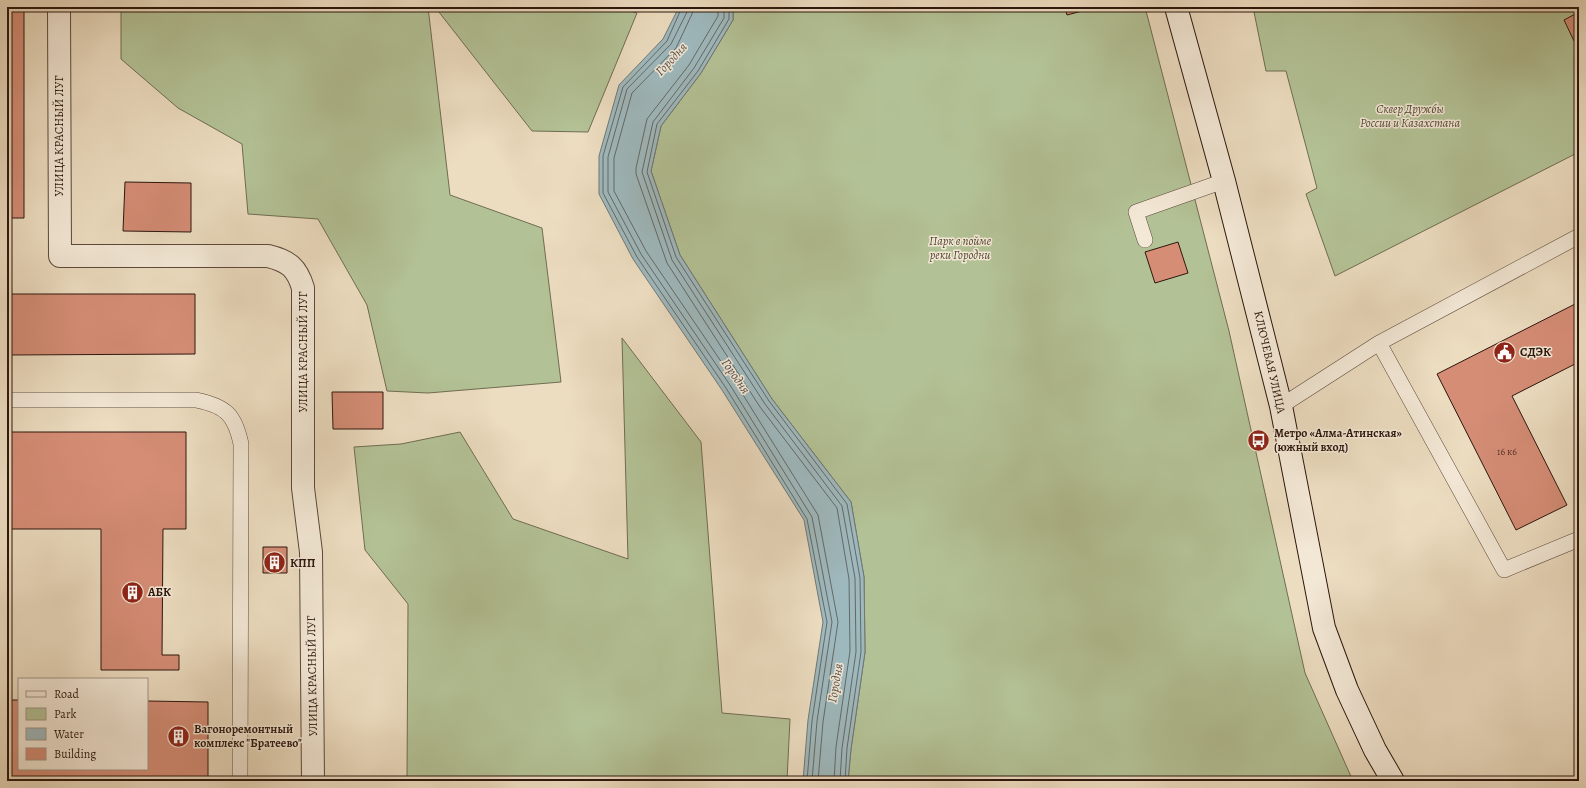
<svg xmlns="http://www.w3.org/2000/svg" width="1586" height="788" viewBox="0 0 1586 788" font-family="Alegreya,serif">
  <rect width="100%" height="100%" fill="#ecdcc0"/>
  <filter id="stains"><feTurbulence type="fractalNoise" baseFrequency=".005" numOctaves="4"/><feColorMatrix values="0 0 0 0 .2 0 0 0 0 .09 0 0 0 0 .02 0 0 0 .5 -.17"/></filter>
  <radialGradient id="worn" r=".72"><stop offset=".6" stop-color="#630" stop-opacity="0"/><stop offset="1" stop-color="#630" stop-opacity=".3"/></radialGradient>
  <path fill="#b3c296" stroke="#706c52" d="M 121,7 L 428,7 L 450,195 L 542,228 L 561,382 L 428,393 L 387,391 L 367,305 L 318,219 L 248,214 L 242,144 L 178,108 L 121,59 Z
    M 435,7 L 620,7 L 637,13 L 588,132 L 532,131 Z
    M 733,7 L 1145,7 L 1229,331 L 1305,673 L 1353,781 L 848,781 L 851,749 L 865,652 L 864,577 L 851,502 L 772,399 L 680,255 L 651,171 L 661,126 L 701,73 L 733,20 Z
    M 1253,7 L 1579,7 L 1579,152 L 1335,276 L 1306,194 L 1317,188 L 1286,71 L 1266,71 Z
    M 622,338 L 701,442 L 722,713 L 790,719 L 787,781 L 407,781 L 408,604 L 365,550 L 354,447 L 401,444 L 460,432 L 513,519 L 628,559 Z"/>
  <path fill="#9eb9be" stroke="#707877" d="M 679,7 L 733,7 L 733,20 L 701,73 L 661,126 L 651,171 L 680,255 L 772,399 L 851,502 L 864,577 L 865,652 L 851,749 L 848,781 L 803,781 L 808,720 L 823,622 L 804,520 L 722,390 L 633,259 L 599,194 L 599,156 L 619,85 L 663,39 Z"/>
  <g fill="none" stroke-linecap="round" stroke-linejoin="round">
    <path stroke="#656866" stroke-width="1" d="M 682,7 L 667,41 L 623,87 L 603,156 L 603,193 L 637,257 L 726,388 L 807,519 L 827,622 L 812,721 L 807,781
      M 687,7 L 687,12 L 671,44 L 627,89 L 608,157 L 608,192 L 641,254 L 730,385 L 812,517 L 832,622 L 817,721 L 812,781
      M 693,7 L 692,14 L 676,48 L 632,93 L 614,158 L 614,191 L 646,251 L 735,382 L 818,515 L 838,622 L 823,722 L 818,781
      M 718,7 L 718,16 L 689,65 L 647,119 L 636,168 L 636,174 L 667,263 L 760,407 L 837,508 L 849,579 L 850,651 L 836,747 L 834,781
      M 724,7 L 724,18 L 694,68 L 653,122 L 642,172 L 672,260 L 765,404 L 842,506 L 855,578 L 856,652 L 842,748 L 840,781
      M 729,7 L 729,19 L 698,71 L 657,124 L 647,172 L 676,257 L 769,401 L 847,504 L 860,578 L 861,652 L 847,748 L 845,781"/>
  </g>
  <path fill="#d58d76" stroke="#2c160d" d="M 7,7 L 24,7 L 24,218 L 7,218 Z
    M 1065,7 L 1097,7 L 1067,15 Z
    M 1579,12 L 1579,39 L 1574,41 L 1564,20 Z
    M 125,182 L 191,183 L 191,232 L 123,231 Z
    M 1178,242 L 1188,273 L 1155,283 L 1145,252 Z
    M 7,294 L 195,294 L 195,354 L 7,355 Z
    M 1579,302 L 1579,362 L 1512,396 L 1567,505 L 1516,530 L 1437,374 Z
    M 332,392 L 383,392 L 383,429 L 333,429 Z
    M 8,432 L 186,432 L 186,529 L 163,529 L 162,655 L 179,655 L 179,670 L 101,670 L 101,529 L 8,529 Z
    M 263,547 L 287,547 L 287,573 L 263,573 Z
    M 7,700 L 19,700 L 19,769 L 147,769 L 147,701 L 208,702 L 208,781 L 7,781 Z"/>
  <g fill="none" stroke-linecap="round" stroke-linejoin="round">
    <defs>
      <path id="lane" d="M 1145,240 L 1136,212 L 1224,181
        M 1379,343 L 1504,570 L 1579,539
        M 7,400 L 196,400 C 226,406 235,415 241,444 L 240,781
        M 1281,406 L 1379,343 L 1579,236"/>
      <path id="street" d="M 59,7 L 60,256 L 268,256 C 289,261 297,268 303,288 L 303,488 L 311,552 L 313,781"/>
      <path id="secondary" d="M 1176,7 L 1224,181 L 1281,406 L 1324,628 L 1347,690 L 1375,750 L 1393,781"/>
    </defs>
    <use href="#lane" stroke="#5c483a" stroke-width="16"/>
    <use href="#street" stroke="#5c483a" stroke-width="24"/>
    <use href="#secondary" stroke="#2c160d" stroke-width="24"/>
    <use href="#lane" stroke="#f3e8d6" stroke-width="15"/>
    <use href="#street" stroke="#f3e8d6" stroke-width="22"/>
    <use href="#secondary" stroke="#f3e8d6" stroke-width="22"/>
  </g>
  <defs>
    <symbol id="civic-disc" viewBox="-11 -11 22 22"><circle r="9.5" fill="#8f2418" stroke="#f3e8d6"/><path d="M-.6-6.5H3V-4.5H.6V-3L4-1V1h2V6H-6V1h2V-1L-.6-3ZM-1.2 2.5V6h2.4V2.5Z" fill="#fff"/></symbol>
    <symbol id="bus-disc" viewBox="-11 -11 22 22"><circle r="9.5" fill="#8f2418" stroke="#f3e8d6"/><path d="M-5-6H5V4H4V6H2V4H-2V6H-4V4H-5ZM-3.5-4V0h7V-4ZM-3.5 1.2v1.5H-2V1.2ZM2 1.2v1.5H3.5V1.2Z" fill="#fff"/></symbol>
    <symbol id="building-disc" viewBox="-11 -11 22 22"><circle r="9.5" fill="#8f2418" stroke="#f3e8d6"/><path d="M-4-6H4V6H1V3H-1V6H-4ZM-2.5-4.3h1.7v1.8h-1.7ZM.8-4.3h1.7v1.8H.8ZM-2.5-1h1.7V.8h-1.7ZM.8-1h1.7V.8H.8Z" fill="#fff"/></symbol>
  </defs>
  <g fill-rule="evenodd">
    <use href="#civic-disc" x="1492" y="340" width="25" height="25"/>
    <use href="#bus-disc" x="1246" y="428" width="25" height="25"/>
    <use href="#building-disc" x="262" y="550" width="25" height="25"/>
    <use href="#building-disc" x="120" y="580" width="25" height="25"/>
    <use href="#building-disc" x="166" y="724" width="25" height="25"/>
  </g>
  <g text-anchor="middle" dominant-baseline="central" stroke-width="3" stroke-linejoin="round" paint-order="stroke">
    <g font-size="10" fill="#563427">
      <text x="1507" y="451">16 к6</text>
    </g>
    <g font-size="12" font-style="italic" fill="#544a36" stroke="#f3e8d6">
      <text x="1410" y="109">Сквер Дружбы<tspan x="1410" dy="14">России и Казахстана</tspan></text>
      <text x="960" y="241">Парк в пойме<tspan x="960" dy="14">реки Городни</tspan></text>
    </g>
    <g font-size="12" fill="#2c160d" stroke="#f3e8d6">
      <text transform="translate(59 136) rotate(-90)">УЛИЦА КРАСНЫЙ ЛУГ</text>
      <text transform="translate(303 352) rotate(-90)">УЛИЦА КРАСНЫЙ ЛУГ</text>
      <text transform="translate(1270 362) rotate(77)">КЛЮЧЕВАЯ УЛИЦА</text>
      <text transform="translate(312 676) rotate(-91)">УЛИЦА КРАСНЫЙ ЛУГ</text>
    </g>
    <g font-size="12" font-weight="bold" fill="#2c160d" stroke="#f3e8d6" text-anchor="start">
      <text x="1520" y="352">СДЭК</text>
      <text x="1274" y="433">Метро «Алма-Атинская»<tspan x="1274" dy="14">(южный вход)</tspan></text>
      <text x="290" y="563">КПП</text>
      <text x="148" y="592">АБК</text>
      <text x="194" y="729">Вагоноремонтный<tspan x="194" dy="14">комплекс "Братеево"</tspan></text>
    </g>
    <g font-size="13" font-style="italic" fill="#544f4b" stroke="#f3e8d6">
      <text transform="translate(671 59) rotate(-47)">Городня</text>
      <text transform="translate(736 376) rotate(55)">Городня</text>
      <text transform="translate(835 683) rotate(-80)">Городня</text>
    </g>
  </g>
  <rect width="1586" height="788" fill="none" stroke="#ecdcc0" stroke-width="24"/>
  <rect x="8" y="8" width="1570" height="772" fill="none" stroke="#2c160d" stroke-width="2"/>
  <rect x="12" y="12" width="1562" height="764" fill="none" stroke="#2c160d"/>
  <rect x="18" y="678" width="130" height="92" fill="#f3e8d6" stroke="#a39486"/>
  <rect x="26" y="691" width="20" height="6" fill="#f3e8d6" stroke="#a39486"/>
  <text x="54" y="698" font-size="12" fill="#2c160d">Road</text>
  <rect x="26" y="708" width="20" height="12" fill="#b3c296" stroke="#a39486"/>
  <text x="54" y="718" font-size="12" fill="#2c160d">Park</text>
  <rect x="26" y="728" width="20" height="12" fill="#9eb9be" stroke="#a39486"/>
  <text x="54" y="738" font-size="12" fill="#2c160d">Water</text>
  <rect x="26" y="748" width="20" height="12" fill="#d58d76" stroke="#a39486"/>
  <text x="54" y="758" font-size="12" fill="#2c160d">Building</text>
  <rect width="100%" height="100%" filter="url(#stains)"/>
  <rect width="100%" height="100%" fill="url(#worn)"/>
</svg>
